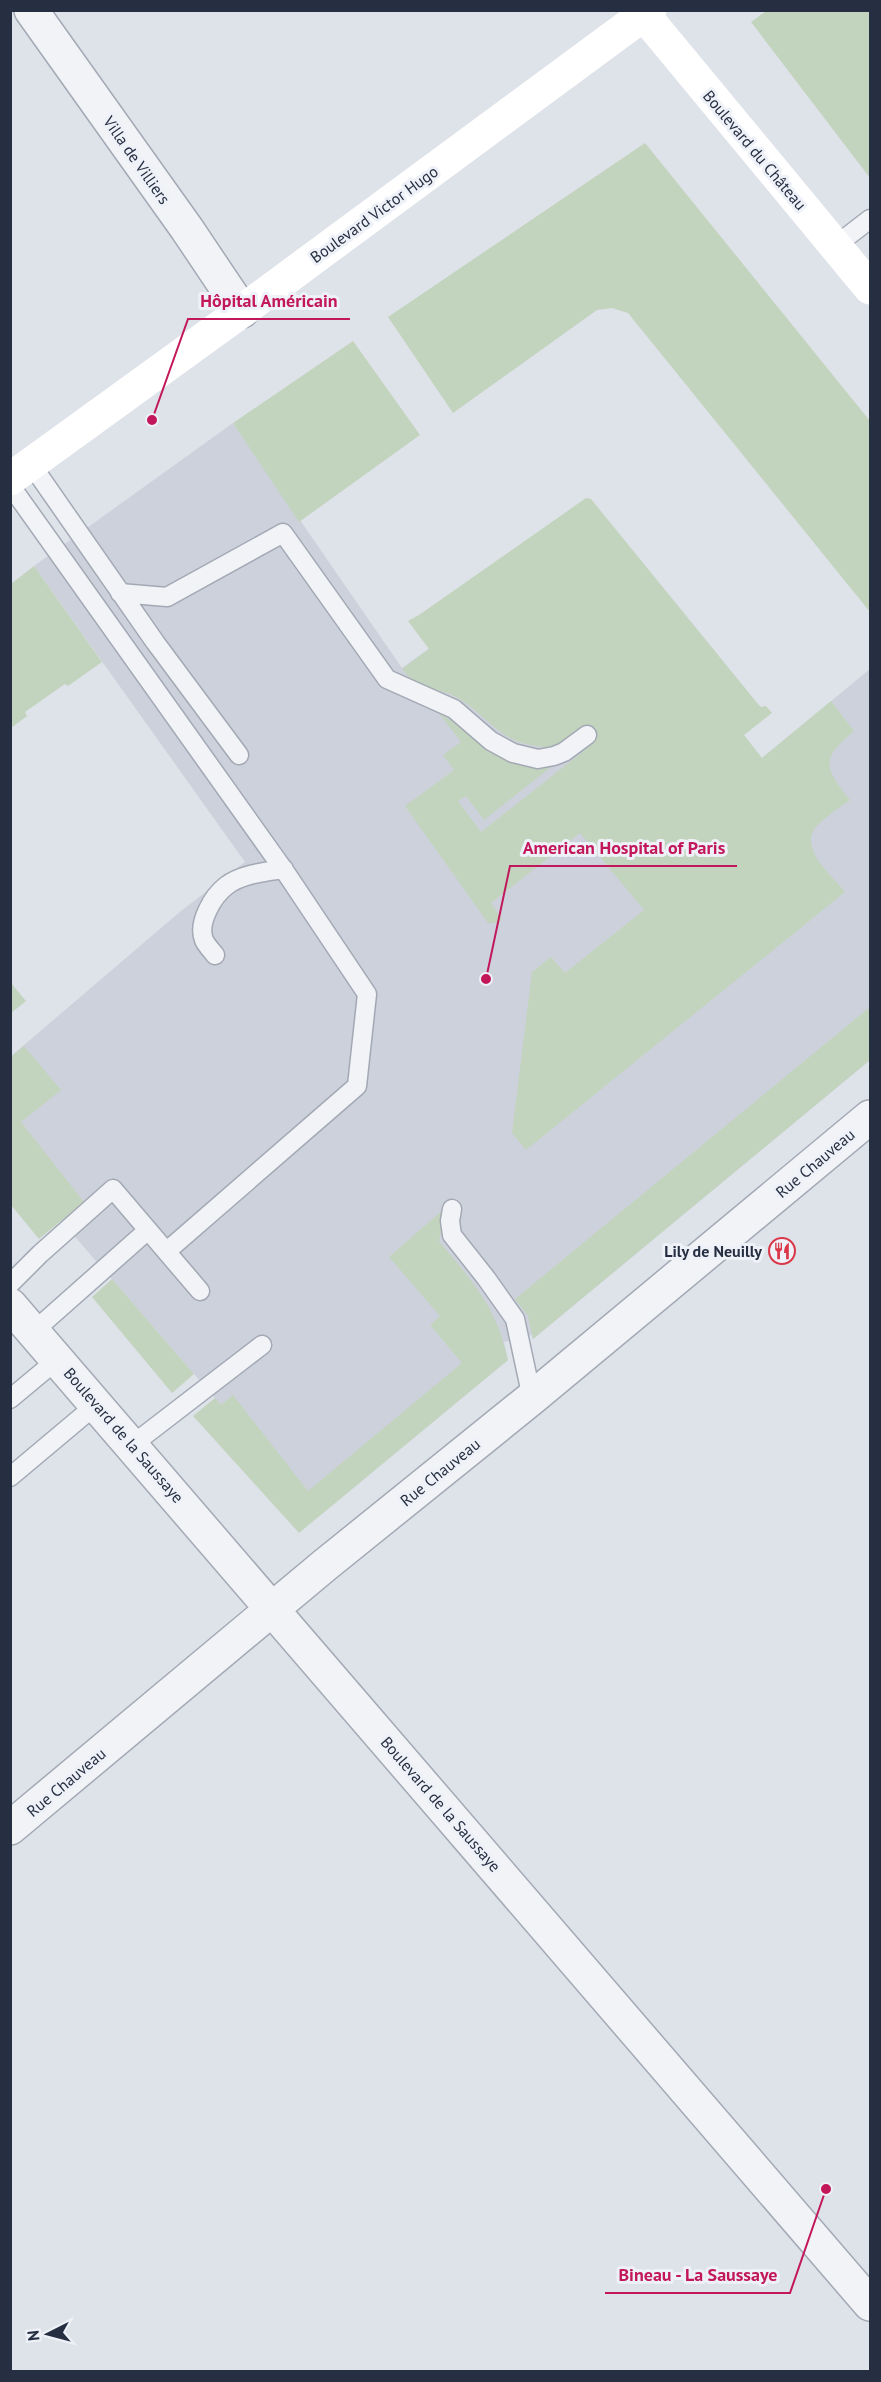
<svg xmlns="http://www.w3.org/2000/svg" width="881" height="2382" viewBox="0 0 881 2382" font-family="'PT Sans',sans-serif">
  <rect width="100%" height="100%" fill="#dee2e9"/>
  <path fill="#ccd1db" d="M 233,423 L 402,668 L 582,538 L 762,758 L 870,669 L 870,1060 L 533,1339 L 532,1335 L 504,1342 L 508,1360 L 318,1517 L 11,1163 L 10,1057 L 181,911 L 245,862 L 34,566 Z"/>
  <path fill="#c3d4be" d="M 766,11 L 870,11 L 870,178 L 751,22 Z
    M 645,143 L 870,421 L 870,612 L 628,313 L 612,308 L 597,310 L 453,413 L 388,317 Z
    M 353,341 L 420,435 L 299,522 L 233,423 Z
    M 586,498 L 591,499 L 758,704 L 761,707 L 766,706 L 772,713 L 744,735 L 762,758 L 831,701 L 854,731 C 820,759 824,767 850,800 C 839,808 825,817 816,827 C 798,849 833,876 845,892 L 526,1150 L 512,1133 L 532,972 L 551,957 L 565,973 L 644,910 L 580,833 L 491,903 L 502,919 L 498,923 L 488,923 L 405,806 L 454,770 L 443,755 L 461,742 L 438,712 C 481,738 493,768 551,767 L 484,820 L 466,796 L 458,801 L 481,832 L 595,742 L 581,727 C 573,733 564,742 554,745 C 549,748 542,747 536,746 C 498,741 488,716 458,698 C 434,684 423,696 402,669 L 429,649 L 408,621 L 419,615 Z
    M 34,566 L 102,662 L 68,686 L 65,684 L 25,712 L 27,716 L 11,728 L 11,584 Z
    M 11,983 L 26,1001 L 11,1013 L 10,1013 Z
    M 870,1007 L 870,1060 L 533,1339 L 528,1316 L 515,1299 Z
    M 24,1046 L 61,1090 L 21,1122 L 84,1202 L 39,1239 L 11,1205 L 11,1057 Z
    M 446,1207 L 439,1241 C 474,1284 495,1304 508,1360 L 299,1533 L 193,1416 L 215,1398 L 221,1405 L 233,1395 L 308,1491 L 462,1363 L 430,1325 L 440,1316 L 389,1257 Z
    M 112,1279 L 194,1374 L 172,1393 L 92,1297 Z"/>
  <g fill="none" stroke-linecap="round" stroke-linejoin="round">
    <defs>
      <path id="lane" d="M 835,246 L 870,219
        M 31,464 L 155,642 L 239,755
        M 10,485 L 286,873 L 367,994 L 357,1086 L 167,1251
        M 120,593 L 167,597 L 283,533 L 387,679 L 454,709 L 491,741 L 513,753 L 538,759 L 554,756 L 564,752 L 587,735
        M 215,955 C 212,951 206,945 204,940 C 197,923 213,896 226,886 C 241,874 265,872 284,869
        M 452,1209 L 450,1221 L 452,1235 L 486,1278 L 515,1319 L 532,1398
        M 10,1284 L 40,1254 L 113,1189 L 200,1291
        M 34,1331 L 148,1230
        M 10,1399 L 58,1359
        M 132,1445 L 262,1345
        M 10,1477 L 97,1404"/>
      <path id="street" d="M 31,10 L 187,229 L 242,311
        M 10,1305 L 870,2304
        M 10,1828 L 325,1565 L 532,1398 L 870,1117"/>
    </defs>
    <use href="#lane" stroke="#a3a9b4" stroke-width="21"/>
    <use href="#street" stroke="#a3a9b4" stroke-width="36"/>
    <use href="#lane" stroke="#f1f3f7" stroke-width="18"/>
    <use href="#street" stroke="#f1f3f7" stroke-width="33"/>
    <path stroke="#fff" stroke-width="33" d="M 640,10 L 870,288
      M 10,479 L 242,311 L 650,10"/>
  </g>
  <defs>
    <symbol id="restaurant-ring" viewBox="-11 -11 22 22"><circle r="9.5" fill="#eef1f7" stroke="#da3748" stroke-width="1.5"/><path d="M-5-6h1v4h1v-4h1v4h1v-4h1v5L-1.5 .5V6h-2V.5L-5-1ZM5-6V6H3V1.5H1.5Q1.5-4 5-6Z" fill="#da3748"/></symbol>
  </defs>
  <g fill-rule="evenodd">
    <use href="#restaurant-ring" x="767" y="1236" width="30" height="30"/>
  </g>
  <g text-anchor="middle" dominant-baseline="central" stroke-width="6" stroke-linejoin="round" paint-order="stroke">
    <g font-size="16" fill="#262f42" stroke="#eef1f7">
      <text transform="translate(755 150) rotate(50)">Boulevard du Château</text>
      <text transform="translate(137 160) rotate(55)">Villa de Villiers</text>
      <text transform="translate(374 214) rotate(-36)">Boulevard Victor Hugo</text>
      <text transform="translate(815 1163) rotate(-40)">Rue Chauveau</text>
      <text transform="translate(124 1435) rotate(49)">Boulevard de la Saussaye</text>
      <text transform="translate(440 1472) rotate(-39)">Rue Chauveau</text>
      <text transform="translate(66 1782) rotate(-40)">Rue Chauveau</text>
      <text transform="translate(441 1804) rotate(49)">Boulevard de la Saussaye</text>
    </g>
    <g font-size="16" font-weight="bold" fill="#262f42" stroke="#eef1f7" text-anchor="end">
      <text x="762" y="1251">Lily de Neuilly</text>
    </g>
  </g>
  <path fill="none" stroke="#c2185b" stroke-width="2" d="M152 420L188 319H350M486 979L510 866H737M826 2189L790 2293H605"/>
  <g fill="#c2185b" stroke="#eef1f7" stroke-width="2">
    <circle cx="152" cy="420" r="6"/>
    <circle cx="486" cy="979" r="6"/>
    <circle cx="826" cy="2189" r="6"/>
  </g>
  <g font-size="18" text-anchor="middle" font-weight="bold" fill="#c2185b" stroke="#eef1f7" stroke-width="6" stroke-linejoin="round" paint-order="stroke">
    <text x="269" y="307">Hôpital Américain</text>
    <text x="624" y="854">American Hospital of Paris</text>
    <text x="698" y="2281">Bineau - La Saussaye</text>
  </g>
  <rect width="881" height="2382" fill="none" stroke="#262f42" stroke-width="24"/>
  <g transform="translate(48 2334) rotate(264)" stroke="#eef1f7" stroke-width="4.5" paint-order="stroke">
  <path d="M0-4.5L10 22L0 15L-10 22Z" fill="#262f42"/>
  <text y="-9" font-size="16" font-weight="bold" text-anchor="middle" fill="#262f42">N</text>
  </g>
</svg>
